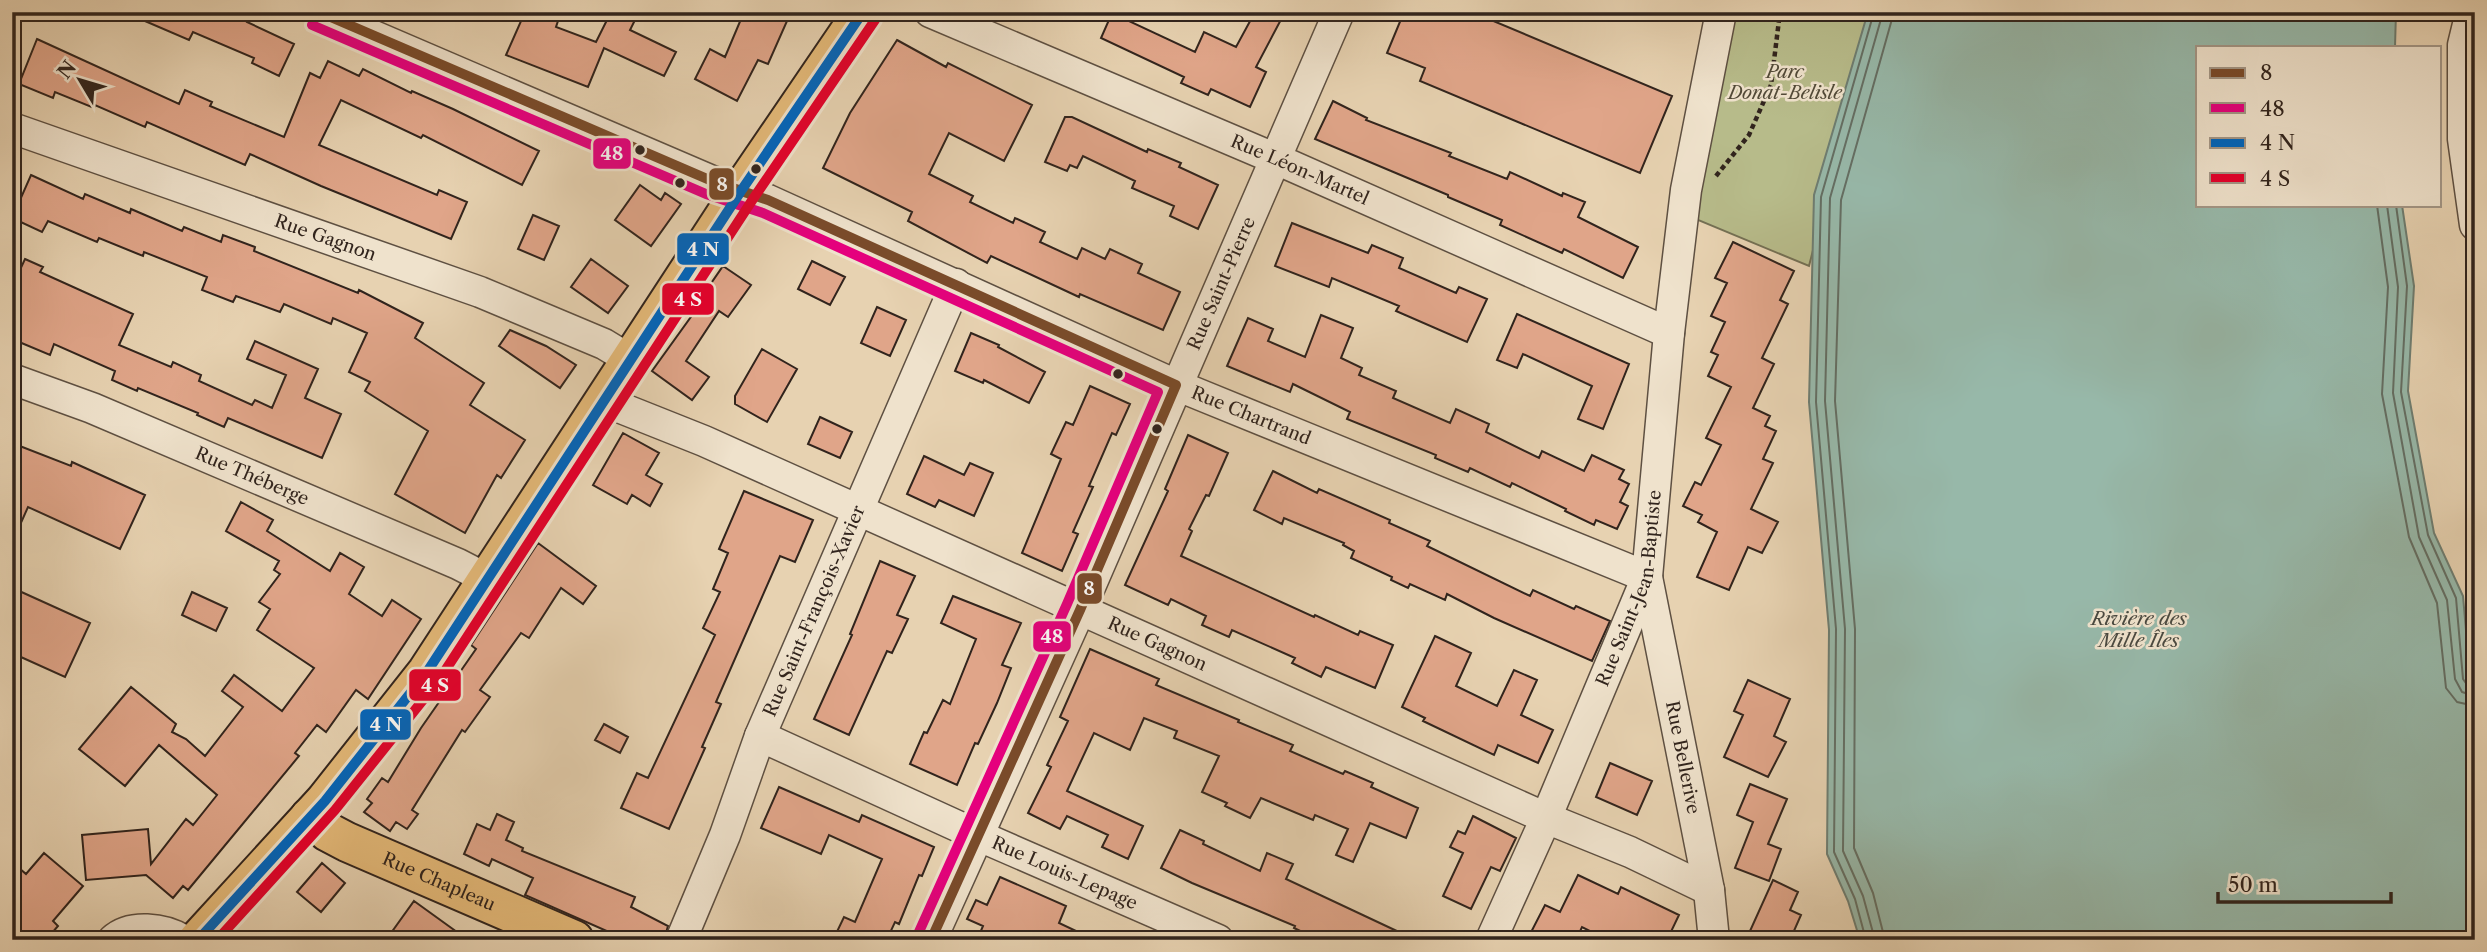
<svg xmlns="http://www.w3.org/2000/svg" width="2487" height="952" font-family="'Libre Caslon Text',serif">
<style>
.green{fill:#b7bb8a;stroke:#747054;stroke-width:2}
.water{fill:#97b8a9;stroke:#6e7d71;stroke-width:2}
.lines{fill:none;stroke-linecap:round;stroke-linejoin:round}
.shore{stroke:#646e63;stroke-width:2}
.building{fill:#e0a589;stroke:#31241d;stroke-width:2}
.minor-casing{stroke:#5e5042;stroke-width:33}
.major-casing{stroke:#31241d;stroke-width:42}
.path{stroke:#31241d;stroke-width:4.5;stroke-dasharray:5 3.5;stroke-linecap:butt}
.minor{stroke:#efe2cc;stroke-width:30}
.major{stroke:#e4b978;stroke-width:38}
.bus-1-casing{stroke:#efe2cc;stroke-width:16}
.bus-2-casing{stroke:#efe2cc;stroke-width:16}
.bus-3-casing{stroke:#efe2cc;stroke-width:16}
.bus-4-casing{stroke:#efe2cc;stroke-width:16}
.bus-1{stroke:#7a4b2a;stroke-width:10}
.bus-2{stroke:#e5007d;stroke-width:10}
.bus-3{stroke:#0065bd;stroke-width:10}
.bus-4{stroke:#e4002b;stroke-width:10}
.bus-dot{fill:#31241d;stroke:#efe2cc;stroke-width:2.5}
.labels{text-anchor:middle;stroke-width:5;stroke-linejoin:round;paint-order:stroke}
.park-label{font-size:18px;font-style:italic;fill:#524a38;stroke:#efe2cc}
.street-label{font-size:18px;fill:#31241d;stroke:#efe2cc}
.water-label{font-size:19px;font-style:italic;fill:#4a4940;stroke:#efe2cc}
.line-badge{stroke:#efe2cc;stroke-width:2.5}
.badge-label{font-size:19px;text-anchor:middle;font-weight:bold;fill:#fff}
</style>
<rect width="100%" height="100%" fill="#e7d2b1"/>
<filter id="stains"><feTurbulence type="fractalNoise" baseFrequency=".00286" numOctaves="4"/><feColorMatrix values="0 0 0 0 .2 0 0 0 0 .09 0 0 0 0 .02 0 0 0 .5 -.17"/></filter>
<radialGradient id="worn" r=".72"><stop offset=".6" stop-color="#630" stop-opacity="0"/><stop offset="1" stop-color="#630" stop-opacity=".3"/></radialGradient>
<!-- green -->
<path class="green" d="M1730,12H1874L1809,266L1686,215Z"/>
<!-- water -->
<path class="water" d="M1868,12H2396L2395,47H2198V205H2402L2414,286L2408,391L2434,533L2463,596L2470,677L2475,685V940H1860L1848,901L1827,854L1829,630L1809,402L1814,195Z"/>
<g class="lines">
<!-- shore -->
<path class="shore" d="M2377,205L2388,287L2382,394L2409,537L2437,603L2446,688L2457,702L2475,706
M2387,205L2398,287L2393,393L2419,537L2447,600L2455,679L2462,692L2475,696
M2396,205L2407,286L2401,392L2428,535L2456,598L2463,679L2468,686L2475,687
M1866,940L1855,899L1834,852L1836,629L1816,402L1821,197L1874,12
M1875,940L1863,896L1843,851L1845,629L1825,401L1830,198L1883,12
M1885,940L1873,893L1854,848L1855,629L1835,401L1841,200L1894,12"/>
</g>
<!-- building -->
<path class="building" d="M124,12H252L247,22L294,44L279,76L252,63L254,58L193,32L189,40Z
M525,12H561L556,27L596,42L611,12H639L630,30L676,52L664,76L604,48L588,87L506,55Z
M744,12H791L768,64L758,60L737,101L695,79L710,49L725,57Z
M1255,12H1285L1256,67L1266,72L1250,107L1211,89L1208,95L1181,83L1184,77L1101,38L1112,13L1195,52L1204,32L1236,47Z
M1404,12H1472L1672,96L1640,173L1420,81L1425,68L1387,53Z
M37,39L179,104L185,90L212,102L210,106L284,137L310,73L320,78L328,61L359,76L363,69L411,93L412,91L453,109L539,151L522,185L423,135L421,138L341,100L319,145L437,195L439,190L467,202L451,239L321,186L250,154L245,165L147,122L145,127L95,105L94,108L55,92L53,98L19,84Z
M897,40L946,67L948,63L1032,105L1004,161L949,133L929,174L973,196L970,202L1013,223L1015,218L1045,232L1040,242L1077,259L1082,248L1105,259L1110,249L1142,264L1138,273L1180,292L1163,330L1080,294L1079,297L991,256L987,263L908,221L912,212L823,168L850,113Z
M1333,101L1367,118L1366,120L1451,153L1449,156L1507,179L1510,172L1562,196L1563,193L1585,202L1578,217L1638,247L1623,278L1564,249L1562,253L1500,225L1502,220L1448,197V195L1315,139Z
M1065,117H1072L1147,152L1148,149L1181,163L1179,167L1218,185L1198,229L1170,216L1174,206L1132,188L1135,181L1083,156L1077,168L1070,165L1067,171L1045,162Z
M31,175L83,199L85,194L130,213L131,209L182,231L184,227L221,242L223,235L255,247L254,251L358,293L359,290L423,323L415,338L484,383L470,405L525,440L501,478L497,475L465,533L395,494L428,431L365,391L370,382L349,372L367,333L333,318L331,324L284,304L280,312L236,296L233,302L202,290L207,277L144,252L143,256L99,238L97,242L48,221L42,232L12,218Z
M640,185L661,200L665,193L681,204L651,246L615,220Z
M533,215L559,226L544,260L518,249Z
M1292,223L1368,253L1372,245L1403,258L1399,268L1456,293L1459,287L1487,299L1467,342L1396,311L1399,306L1332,278L1329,287L1275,266Z
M1733,242L1794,271L1780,300L1788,304L1762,358L1774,364L1753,408L1770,416L1765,426L1776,431L1763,459L1773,463L1751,509L1778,522L1762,553L1748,547L1729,590L1697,577L1717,532L1698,522L1702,515L1683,506L1695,482L1701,485L1721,445L1706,438L1731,387L1708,376L1718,355L1711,352L1725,322L1711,316L1727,283L1715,278Z
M25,259L43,267L40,272L133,314L119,345L171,367L173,362L201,375L199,381L252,405L255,400L272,408L286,375L247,359L255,341L318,369L305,398L341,414L322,458L228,418L224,427L197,415L198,413L138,388L137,391L112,380L115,371L54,344L50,355L12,339V287Z
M591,259L628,286L608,313L571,287Z
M812,261L845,277L830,305L798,289Z
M723,266L751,285L728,317L719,311L686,361L709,377L692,400L652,371L703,300L701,298Z
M877,307L906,320L890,356L861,343Z
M1517,314L1629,364L1603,429L1578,419L1592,386L1523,354L1517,368L1497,360Z
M1321,315L1353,328L1341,358L1362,368L1359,375L1396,391L1393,398L1450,423L1456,409L1489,424L1486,432L1539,458L1542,451L1584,471L1592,455L1624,470L1619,479L1629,484L1620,502L1628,506L1617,529L1596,520L1594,525L1565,511L1566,509L1512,483L1510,487L1470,468L1468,472L1435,458L1436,455L1347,419L1350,412L1293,384L1290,392L1227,366L1248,318L1273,329L1268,341L1305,357Z
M510,330L546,346L576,365L560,388L499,346Z
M971,333L999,345L998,347L1045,372L1029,403L984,380L983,383L955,371Z
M762,349L797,369L767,422L735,404V396Z
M1090,386L1130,404L1116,435L1112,433L1089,486L1093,487L1073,532L1078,534L1062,571L1022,553L1061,459L1051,454L1066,422L1073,425Z
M820,417L852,432L840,458L808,444Z
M623,433L659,453L646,475L662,484L650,506L632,495L627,504L593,485Z
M1188,435L1228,453L1209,496L1206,495L1189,529L1192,531L1181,556L1314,617L1315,615L1358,635L1360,631L1393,645L1375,688L1326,667L1321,677L1292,663L1295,658L1232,630L1229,637L1202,625L1206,616L1171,599L1168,605L1125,585L1168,491L1165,489Z
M12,443L71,466L72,462L145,495L120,549L28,507L12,543Z
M924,456L964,475L970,463L993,473L974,516L939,500L935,507L907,494Z
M1273,471L1317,493L1319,489L1390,520L1389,523L1430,541L1427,546L1530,596L1533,590L1574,609L1576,606L1610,621L1592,661L1494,618L1447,594L1445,600L1410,584L1408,588L1391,580L1392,577L1351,558L1354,551L1343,545L1344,543L1284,518L1282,524L1254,510Z
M744,491L813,520L795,562L780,556L716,702L721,704L702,747L705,748L669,829L621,808L637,773L648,778L715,635L703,628L720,592L713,589L728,553L719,549Z
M241,502L273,520L267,531L330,571L340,553L364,567L349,594L382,616L392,600L421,619L368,699L356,690L326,732L317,725L295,753L299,756L188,890L183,886L173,898L146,875L86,880L82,835L148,829L151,864L186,819L193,825L217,795L159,745L125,786L79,749L131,687L176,724L172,732L186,739L205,756L243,707L222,691L234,675L282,711L314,668L257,630L270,609L259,602L280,574L274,570L279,561L226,531Z
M538,543L596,586L583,604L561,588L529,638L521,633L480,690L490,697L465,732L462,730L412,810L418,814L407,829L396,822L390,831L364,812L372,803L367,799L382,778L388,782L421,728L476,649L471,645Z
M880,561L915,576L897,615L908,619L892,653L887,651L849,735L814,719L852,635L850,634Z
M17,590L90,623L65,677L12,653V600Z
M192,592L227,608L216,631L182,615Z
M953,596L1021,623L1002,665L1011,668L997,703L978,744L975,743L957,785L910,764L924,732L927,733L943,700L950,704L976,639L941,623Z
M1435,636L1471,653L1456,686L1497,706L1514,670L1537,680L1521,715L1553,730L1538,763L1498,745L1494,755L1423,721L1425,718L1402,707Z
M1090,649L1159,679L1156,685L1239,720L1238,722L1293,745L1290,751L1343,774L1345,771L1373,783L1371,787L1418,808L1406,838L1370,823L1353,862L1336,855L1348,829L1315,815L1313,820L1261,798L1250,818L1225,806L1227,803L1202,792L1219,756L1174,738L1177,731L1144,718L1130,750L1094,733L1067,791L1143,826L1128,859L1102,847L1108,835L1067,816L1060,829L1028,813L1051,767L1047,765L1068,721L1060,717Z
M1748,680L1790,699L1774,736L1786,742L1768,777L1724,757L1743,715L1734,711Z
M604,724L628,737L620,753L595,740Z
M1610,763L1652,781L1637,815L1596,797Z
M1750,784L1787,799L1768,844L1781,849L1769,881L1735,868L1753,822L1737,815Z
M779,787L859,822L862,815L934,847L922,876L919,875L899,924L895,922L888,937L893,940H833L844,917L855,922L882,859L829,835L821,854L761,828Z
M497,814L514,822L506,840L523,848L522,851L635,897L631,907L668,926L664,940H627L525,895L533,878L492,859L489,866L464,854L477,824L490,830Z
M1473,816L1516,838L1500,871L1491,867L1471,909L1443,896L1463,853L1450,847L1458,831L1465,834Z
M1180,830L1204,841L1203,844L1260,871L1267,853L1293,864L1286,879L1416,940H1319L1294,928L1295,926L1192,883L1161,868Z
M44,853L83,886L53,921L58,926L46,940H29L12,925V862L26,874Z
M322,863L345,883L321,912L297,892Z
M1578,875L1618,894L1621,887L1679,915L1667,940H1608L1582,927L1576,940H1527L1545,905L1560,912Z
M1000,877L1066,906L1059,923L1095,940H977L983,926L967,919L976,900L987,905Z
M1773,880L1798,892L1790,910L1801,915L1790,940H1770L1750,931Z
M414,901L468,940H386Z"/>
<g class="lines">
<!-- minor casing -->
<g class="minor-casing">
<g id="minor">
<path id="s1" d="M318,12L712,181L768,200L1176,385L1647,577"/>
<path id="s2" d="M930,12L1276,159L1669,333"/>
<path d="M2471,12L2463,45V139L2475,225"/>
<path id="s3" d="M12,128L480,292L604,344L632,361"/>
<path id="s4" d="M12,379L92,408L458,564L489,580"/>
<path id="s5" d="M606,402L704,441L1546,818L1630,852L1709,890"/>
<path id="s6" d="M1647,577L1709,890L1714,940"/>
<path id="s7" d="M760,736L977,835L1218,940"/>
<path d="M113,940C130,924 164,928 183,940"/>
<path id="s8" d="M681,940L725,835L760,736L956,284"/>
<path id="s9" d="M931,940L1080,610L1339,12"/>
<path id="s10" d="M1491,940L1546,818L1647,577L1669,333L1686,190L1721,12"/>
</g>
</g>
<!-- major casing -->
<g class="major-casing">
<g id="major">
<path id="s11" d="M310,817L328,832L347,842L574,940"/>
<path d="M198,940L325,801L427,672L741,191L863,12"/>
</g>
</g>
<!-- path -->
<path class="path" d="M1716,176L1749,135L1771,85L1780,12"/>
<!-- minor -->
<use href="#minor" class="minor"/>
<!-- major -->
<use href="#major" class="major"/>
<!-- bus-1 casing -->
<g class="bus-1-casing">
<path id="bus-1" d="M319,12L712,181L768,200L1176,385L1080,610L931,940"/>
</g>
<!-- bus-2 casing -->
<g class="bus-2-casing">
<path id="bus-2" d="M312,25L706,194L763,213L1158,392L1067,604L918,934"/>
</g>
<!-- bus-3 casing -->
<g class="bus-3-casing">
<path id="bus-3" d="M198,940L325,801L427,672L741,191L863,12"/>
</g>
<!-- bus-4 casing -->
<g class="bus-4-casing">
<path id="bus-4" d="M217,940L335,810L439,680L753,199L875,20"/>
</g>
<!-- bus-1 -->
<use href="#bus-1" class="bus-1"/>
<!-- bus-2 -->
<use href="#bus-2" class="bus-2"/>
<!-- bus-3 -->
<use href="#bus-3" class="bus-3"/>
<!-- bus-4 -->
<use href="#bus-4" class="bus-4"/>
</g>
<!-- markers -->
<g class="bus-dot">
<circle cx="640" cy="150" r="6"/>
<circle cx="756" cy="169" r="6"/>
<circle cx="680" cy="183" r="6"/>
<circle cx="1118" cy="374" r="6"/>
<circle cx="1157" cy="429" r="6"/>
</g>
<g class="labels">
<!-- park labels -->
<g class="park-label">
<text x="1785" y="78">Parc<tspan x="1785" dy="21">Donat-Belisle</tspan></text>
</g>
<!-- street labels -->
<g class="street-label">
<text dy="6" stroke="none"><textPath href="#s2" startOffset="402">Rue Léon-Martel</textPath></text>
<text dy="6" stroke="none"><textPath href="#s3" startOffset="332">Rue Gagnon</textPath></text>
<text dy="6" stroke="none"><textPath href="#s9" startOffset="718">Rue Saint-Pierre</textPath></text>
<text dy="6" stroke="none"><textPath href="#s1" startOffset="1017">Rue Chartrand</textPath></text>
<text dy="6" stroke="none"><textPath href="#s4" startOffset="259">Rue Théberge</textPath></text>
<text dy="6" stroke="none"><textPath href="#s10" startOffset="380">Rue Saint-Jean-Baptiste</textPath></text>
<text dy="6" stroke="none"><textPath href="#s8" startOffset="355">Rue Saint-François-Xavier</textPath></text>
<text dy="6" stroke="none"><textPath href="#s5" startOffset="602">Rue Gagnon</textPath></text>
<text dy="6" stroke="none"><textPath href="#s6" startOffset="184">Rue Bellerive</textPath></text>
<text dy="6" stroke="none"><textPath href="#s7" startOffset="334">Rue Louis-Lepage</textPath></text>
<text dy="6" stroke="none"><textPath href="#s11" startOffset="145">Rue Chapleau</textPath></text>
</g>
<!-- water labels -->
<g class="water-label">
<text x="2139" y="625">Rivière des<tspan x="2139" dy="22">Mille Îles</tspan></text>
</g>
</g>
<g class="line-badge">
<rect x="592" y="137" width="40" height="33" rx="7" fill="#e5007d"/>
<rect x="708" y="167" width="27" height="34" rx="7" fill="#7a4b2a"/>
<rect x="676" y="232" width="54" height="34" rx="7" fill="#0065bd"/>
<rect x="661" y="282" width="54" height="34" rx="7" fill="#e4002b"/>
<rect x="1076" y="572" width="27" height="33" rx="7" fill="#7a4b2a"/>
<rect x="1032" y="620" width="40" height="33" rx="7" fill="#e5007d"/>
<rect x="408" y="668" width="54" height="34" rx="7" fill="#e4002b"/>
<rect x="359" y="708" width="53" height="33" rx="7" fill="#0065bd"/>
</g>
<g class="badge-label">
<text x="612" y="160">48</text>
<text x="722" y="191">8</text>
<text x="703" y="256">4 N</text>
<text x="688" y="306">4 S</text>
<text x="1089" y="595">8</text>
<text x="1052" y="643">48</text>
<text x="435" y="692">4 S</text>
<text x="386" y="731">4 N</text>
</g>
<!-- margin -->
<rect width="2487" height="952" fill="none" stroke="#e7d2b1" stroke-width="42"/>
<rect x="14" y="14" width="2459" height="924" fill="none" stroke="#31241d" stroke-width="3.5"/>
<rect x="21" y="21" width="2445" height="910" fill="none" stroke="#31241d" stroke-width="2"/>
<!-- legend -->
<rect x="2196" y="46" width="245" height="161" fill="#efe2cc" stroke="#a39686" stroke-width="2"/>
<rect x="2210" y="68" width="35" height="10" fill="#7a4b2a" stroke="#a39686" stroke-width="2"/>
<text x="2260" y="80" font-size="21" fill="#31241d">8</text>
<rect x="2210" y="103" width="35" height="10" fill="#e5007d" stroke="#a39686" stroke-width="2"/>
<text x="2260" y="116" font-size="21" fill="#31241d">48</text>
<rect x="2210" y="138" width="35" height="10" fill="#0065bd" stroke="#a39686" stroke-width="2"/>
<text x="2260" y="150" font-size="21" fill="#31241d">4 N</text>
<rect x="2210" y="173" width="35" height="10" fill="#e4002b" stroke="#a39686" stroke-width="2"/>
<text x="2260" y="186" font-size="21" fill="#31241d">4 S</text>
<!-- north arrow -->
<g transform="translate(80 80) rotate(308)" stroke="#efe2cc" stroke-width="5" paint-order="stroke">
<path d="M0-5L12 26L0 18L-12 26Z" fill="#31241d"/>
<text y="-10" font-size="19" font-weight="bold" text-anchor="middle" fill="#31241d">N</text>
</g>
<!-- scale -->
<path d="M2218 892v10h173v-10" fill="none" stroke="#31241d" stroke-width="3.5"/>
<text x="2228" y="892" font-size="21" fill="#31241d" stroke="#efe2cc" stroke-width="5" paint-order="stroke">50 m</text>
<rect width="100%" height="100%" filter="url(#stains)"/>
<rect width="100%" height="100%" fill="url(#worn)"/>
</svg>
